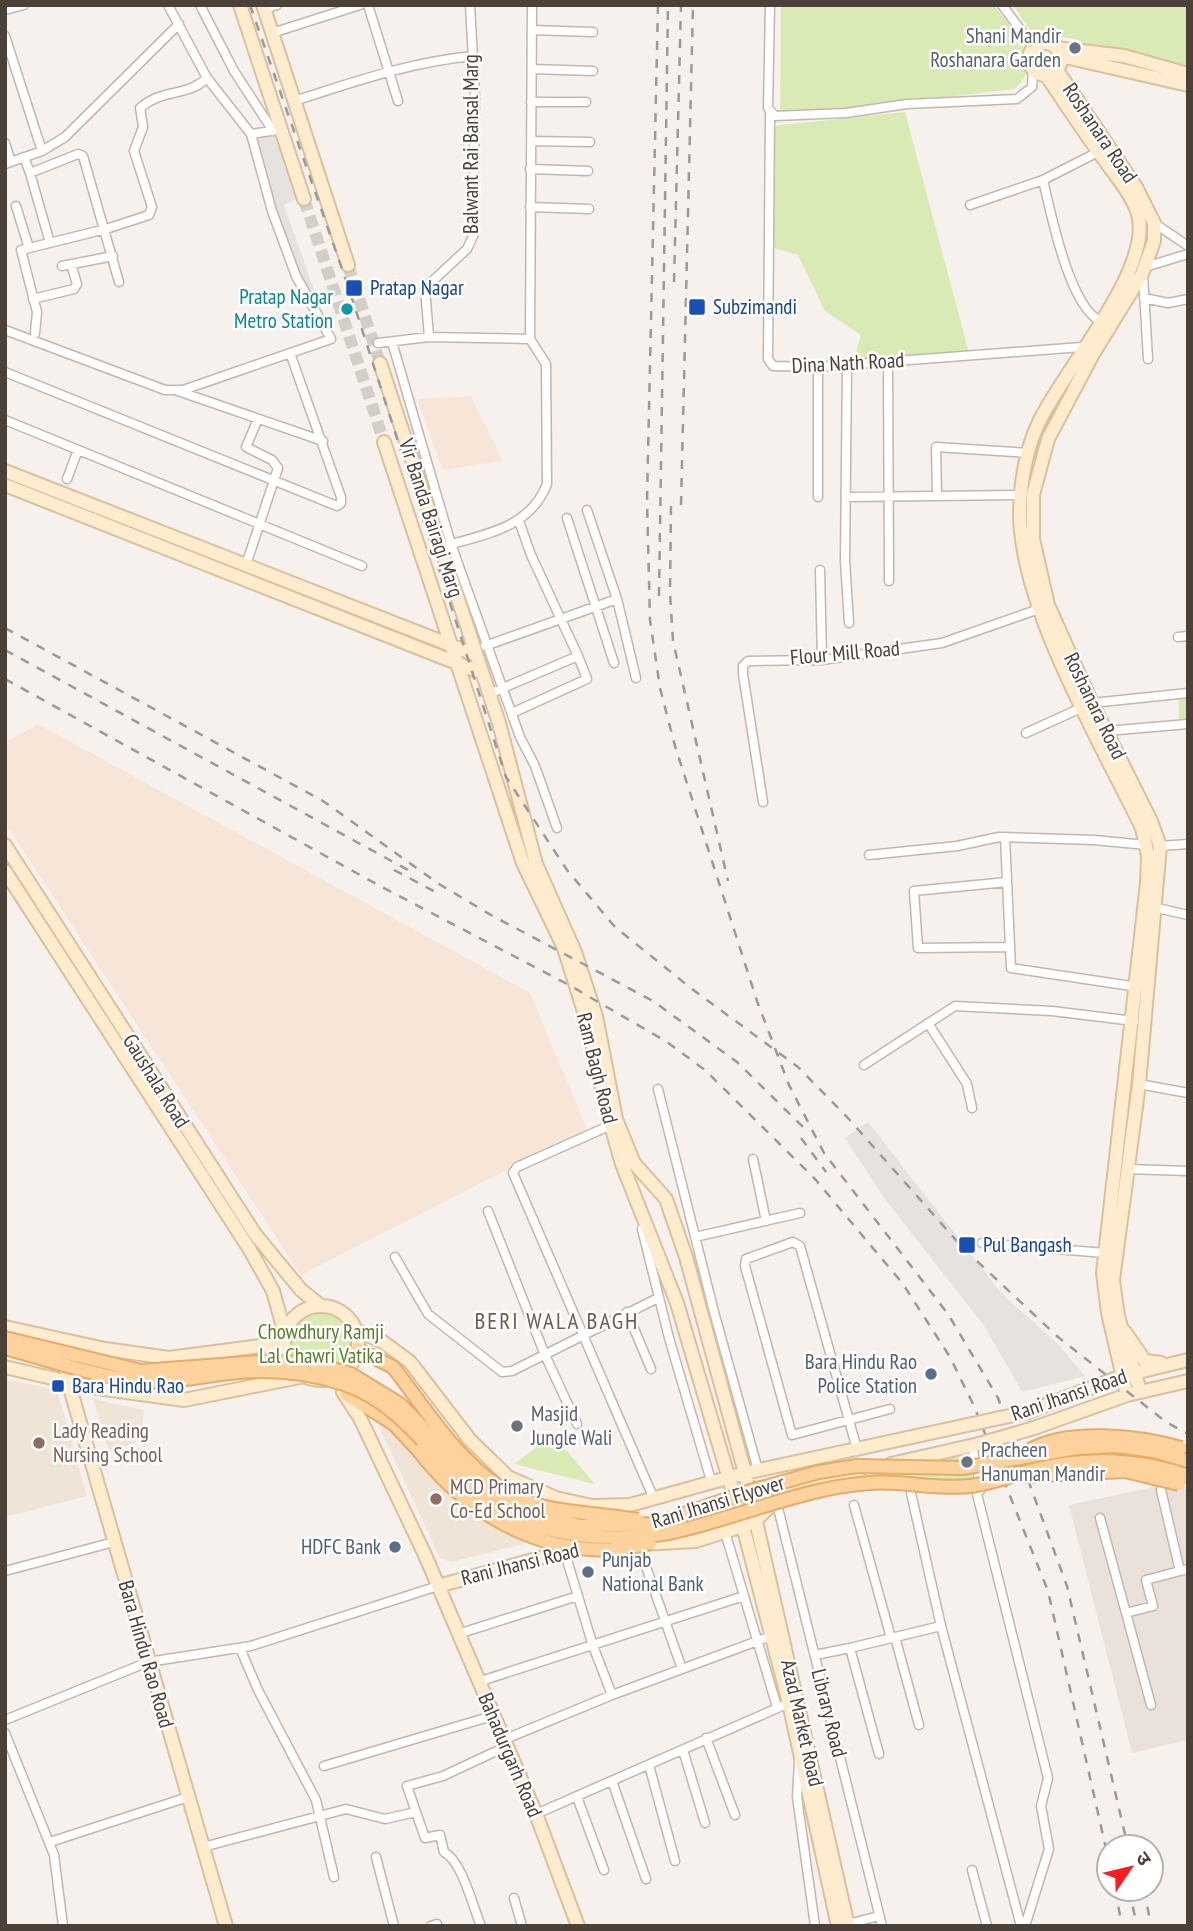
<svg xmlns="http://www.w3.org/2000/svg" width="1193" height="1931" font-family="'PT Sans Narrow','Noto Sans Devanagari',sans-serif">
<style>
.residential{fill:#eae2da}
.commercial{fill:#f7e5d8}
.education{fill:#efe4d6}
.green{fill:#daeab5}
.parking{fill:#e5e2e0}
.lines{fill:none;stroke-linecap:round;stroke-linejoin:round}
.secondary-tunnel{stroke:#d4cec8;stroke-width:12;stroke-dasharray:12 6;stroke-linecap:butt}
.street-casing{stroke:#c2b7ae;stroke-width:11}
.secondary-casing{stroke:#d9c09e;stroke-width:16}
.primary-casing{stroke:#e5ac6a;stroke-width:16}
.street{stroke:#fff;stroke-width:8}
.secondary{stroke:#ffebcd;stroke-width:12}
.primary{stroke:#fed29c;stroke-width:12}
.rail{stroke:#9a9a9a;stroke-width:2.5;stroke-dasharray:9 9;stroke-linecap:butt}
.secondary-bridge-casing{stroke:#d9c09e;stroke-width:16;stroke-linecap:butt}
.primary-bridge-casing{stroke:#e5ac6a;stroke-width:16;stroke-linecap:butt}
.secondary-bridge{stroke:#ffebcd;stroke-width:12}
.primary-bridge{stroke:#fed29c;stroke-width:12}
.worship-dot{fill:#6b7280;stroke:#fff;stroke-width:2.5}
.transit-dot{fill:#1a4fb4;stroke:#fff;stroke-width:2.5}
.culture-dot{fill:#0f9aa8;stroke:#fff;stroke-width:2.5}
.service-dot{fill:#5c6f8a;stroke:#fff;stroke-width:2.5}
.education-dot{fill:#8d6e63;stroke:#fff;stroke-width:2.5}
.labels{text-anchor:middle;stroke-width:5;stroke-linejoin:round;paint-order:stroke}
.worship-label{font-size:21px;fill:#5b616d;stroke:#fff;text-anchor:start}
.street-label{font-size:21px;fill:#4b4139;stroke:#fff}
.transit-label{font-size:21px;fill:#164399;stroke:#fff;text-anchor:start}
.culture-label{font-size:21px;fill:#0d838f;stroke:#fff;text-anchor:end}
.park-label{font-size:21px;fill:#587e2a;stroke:#fff}
.service-label{font-size:21px;fill:#4e5e75;stroke:#fff;text-anchor:end}
.education-label{font-size:21px;fill:#785e54;stroke:#fff;text-anchor:start}
.neighbourhood-label{font-size:23px;letter-spacing:2px;fill:#6e5d50;stroke:#fff}
</style>
<rect width="100%" height="100%" fill="#f6f1ec"/>
<!-- residential -->
<path class="residential" d="M1172,1483L1188,1490V1740L1132,1753L1069,1505Z"/>
<!-- commercial -->
<path class="commercial" d="M471,396L503,461L443,470L417,399Z
M38,724L530,993L587,1129L301,1275L5,823V743Z"/>
<!-- education -->
<path class="education" d="M5,1379L57,1390L87,1496L5,1517Z
M93,1399L144,1410L141,1440L109,1452Z
M377,1422L391,1430L444,1488L504,1532L522,1539L524,1544L451,1562L440,1558Z"/>
<!-- green -->
<path class="green" d="M781,5H994C1010,27 1047,64 1014,89L831,111L780,113Z
M1013,5H1188V66L1135,52L1087,45L1076,39L1051,36L1037,41Z
M905,112L970,357L851,369L861,335L825,311L798,255L771,247L772,126Z
M1178,689H1188V720H1179Z
M291 1343a30 30 0 1 1 60 0a30 30 0 1 1-60 0Z
M553,1435L595,1484L514,1464Z
M957,1457L961,1459L964,1473L971,1472L976,1491L930,1492L898,1487L894,1470Z"/>
<!-- parking -->
<path class="parking" d="M278,134L300,197L284,205L315,293L309,294L304,287L275,210L255,138Z
M868,1122L1002,1294L1056,1342L1085,1376L1022,1392L985,1327L884,1198L845,1138Z"/>
<g class="lines">
<!-- secondary-tunnel -->
<path class="secondary-tunnel" d="M304,199L384,442
M348,265L380,363"/>
<!-- street casing -->
<g class="street-casing">
<path id="street" d="M200,5L234,71L273,131
M368,5L398,101
M770,5L768,108L775,116L846,113L907,104L1017,99L1032,87L1033,69
M1002,5L1034,48
M264,9L277,5
M5,10L24,5
M532,30L593,32
M272,33L360,5
M5,36L42,151
M532,69L593,71
M294,101C354,82 410,62 473,56
M531,102H586
M770,113L768,359L773,366L818,367L1082,347L1087,351
M251,134L278,130
M531,141L590,142
M5,143L11,162
M24,157L30,173L78,154L83,156L119,282
M5,164L42,151L65,137L179,24
M530,169L588,171
M30,173L50,243
M1043,180C1051,214 1069,305 1100,321
M970,205L1043,180L1098,152
M16,206L29,248
M530,207L589,209
M1154,223L1188,246
M62,266L113,256
M1145,267L1188,254
M1143,275L1148,359
M1144,298L1168,303L1188,299
M33,299L74,289L77,284L71,264
M5,330L165,390H183L331,339L296,276L272,211L251,134L207,78L168,5
M35,333L37,312L21,250L106,229L149,215L152,207L134,151L143,127L140,108C165,87 186,98 207,78
M429,337L530,339
M392,342L451,544L520,737L535,766L557,828
M378,343L429,337L425,288L467,249L473,236L475,95L470,5
M888,361L889,581
M847,364L845,561L849,623
M5,372L337,506L341,503V497L290,353
M178,391L323,441
M5,420L362,566
M67,479L78,450
M937,496L936,447L1029,453
M818,497V367
M847,497L1021,495
M587,510L617,599L636,678
M567,518L614,663
M519,521L531,555L578,656
M441,547C482,535 530,529 547,484L546,364L530,339L532,5
M246,565L278,468L272,460L246,447L258,419
M820,570L822,660
M1178,637L1188,636
M485,646L617,599
M489,694L578,656L587,679L512,713
M1092,703L1188,693
M1107,731L1188,724
M1026,733L1083,707
M763,802L743,674V666L748,661L822,660L942,643L1039,609
M1005,837L1011,968L1138,987
M1160,846L1188,844
M869,855L957,846L999,837L1094,840L1146,845
M1007,882L914,891L918,948L1010,947
M1157,908L1188,915
M928,1023L967,1084L972,1108
M864,1065L955,1006L1052,1011L1134,1021
M1139,1084L1188,1093
M658,1089L714,1312L758,1470
M611,1125L517,1167L513,1173L654,1499
M753,1159L766,1221
M1127,1169L1188,1171
M488,1211L545,1355L577,1424
M642,1229L669,1338L712,1484
M695,1237L800,1213
M982,1243L1105,1253
M395,1257L428,1314L502,1372L512,1371L658,1298
M627,1312L651,1369
M972,1446L981,1489L977,1494L1048,1778L1041,1806L1049,1849L1025,1926
M857,1449L800,1246L793,1242L746,1259L745,1266L792,1435L890,1409
M1161,1490L1180,1571L1188,1569
M911,1493L941,1626L1021,1926
M776,1500L882,1926
M854,1505L891,1638
M1100,1518L1126,1613L1153,1606L1146,1580L1180,1571
M725,1532L777,1707
M638,1544L682,1669
M564,1550L593,1646L612,1695
M5,1571L114,1542
M1126,1613L1151,1705
M458,1634L578,1596
M895,1637L919,1725
M240,1648L258,1690L316,1800L334,1877
M815,1655L850,1648
M478,1682L744,1596
M5,1720L148,1662L251,1646L438,1586
M5,1733L54,1855L63,1926
M706,1738L735,1815
M503,1740L612,1695L771,1636
M683,1750L705,1823
M879,1754L850,1648L941,1626
M799,1762L797,1797L815,1926
M649,1765L675,1861
M324,1766L492,1716
M612,1781L646,1879
M577,1797L604,1870
M416,1812L425,1838L440,1835L444,1852C462,1861 473,1907 481,1926
M536,1814L789,1703
M50,1842L188,1797
M203,1847L346,1809L385,1819L416,1812L407,1786L443,1776L505,1747
M376,1857L394,1926
M972,1870L987,1926
M514,1898L522,1926
M844,1925L879,1916
M431,1926L437,1924"/>
</g>
<!-- secondary casing -->
<g class="secondary-casing">
<path id="secondary" d="M240,5L304,199
M263,5L348,265
M1029 59a16 16 0 1 1 32 0a16 16 0 1 1-32 0Z
M1056,48L1124,56L1188,74
M1061,56L1188,85
M1057,70L1136,187L1154,223V241L1142,274L1093,354L1048,439L1033,495V539L1048,605L1092,703L1151,821L1160,846L1139,1084L1113,1280L1118,1316L1140,1391
M1046,75C1065,103 1083,131 1103,158C1115,175 1130,192 1137,211C1157,265 1064,369 1039,422C1027,447 1021,480 1020,509C1018,604 1100,741 1142,828L1148,855L1147,883L1103,1273L1108,1313L1127,1395
M380,363L499,723L536,864L575,952L596,1016L616,1119L634,1163L666,1199L686,1257L745,1473L848,1926
M384,442L523,863L564,948L586,1018L602,1088
M5,471L476,655
M5,485L482,673
M5,845L255,1234L301,1290L321,1306
M5,871L250,1250L273,1291L285,1334
M610,1122L622,1164L677,1303L743,1526L789,1703L838,1926
M284 1343a37 37 0 1 1 74 0a37 37 0 1 1-74 0Z
M5,1327L105,1349L169,1358L284,1343
M356,1330L383,1342L410,1362L470,1440L508,1477L556,1498L592,1506L630,1505L745,1473L972,1424
M1125,1332L1145,1361L1161,1363
M63,1340L68,1381L226,1926
M5,1367L90,1387L184,1400L305,1376
M343,1392L360,1418L425,1555L536,1814L578,1926
M1028,1412L1122,1376L1188,1360
M1034,1428L1127,1395L1188,1381
M891,1464L979,1444
M640,1544L696,1541L743,1526L755,1521L784,1493L859,1471
M438,1586L576,1548"/>
</g>
<!-- primary casing -->
<g class="primary-casing">
<path id="primary" d="M357,1349L393,1367
M346,1394L394,1424L419,1451"/>
</g>
<!-- street -->
<use href="#street" class="street"/>
<!-- secondary -->
<use href="#secondary" class="secondary"/>
<!-- primary -->
<use href="#primary" class="primary"/>
<!-- rail -->
<path class="rail" d="M250,5L349,289L506,777L567,870L615,927L692,989L798,1067L847,1117L963,1248L1058,1337L1166,1422L1188,1434
M658,5L647,500L650,620L660,688L675,746L757,1001L789,1085L824,1153L948,1314L998,1398L1067,1586L1128,1847
M674,282L681,5
M681,505L693,5
M671,506L670,593L673,641L728,881
M659,596L668,5
M5,628L323,801L439,884L491,915L653,1001L737,1062L805,1129
M5,650L408,870
M5,679L380,886L569,985L667,1042L705,1070L815,1179L903,1284L950,1357L974,1406L1048,1591L1109,1862
M394,870L441,895
M801,1138L826,1172
M1115,1889L1122,1926
M1129,1889L1137,1926
M1144,1889L1151,1926"/>
<!-- secondary-bridge casing -->
<g class="secondary-bridge-casing">
<path id="secondary-bridge" d="M972,1424L1028,1412
M979,1444L1034,1428"/>
</g>
<!-- primary-bridge casing -->
<g class="primary-bridge-casing">
<path id="primary-bridge" d="M5,1338L141,1371L260,1362L311,1363L351,1374L400,1404L463,1469L491,1491L528,1512L579,1526L655,1524L750,1491L819,1472L857,1466L963,1468L1077,1448L1116,1446L1154,1451L1188,1461
M5,1348C49,1360 94,1376 139,1381C179,1384 220,1371 261,1371C289,1371 317,1375 344,1384C390,1399 422,1440 453,1474C508,1534 593,1545 669,1533C735,1519 801,1488 869,1483C902,1480 936,1490 970,1486C994,1483 1018,1473 1042,1468C1089,1457 1142,1459 1188,1476
M393,1367C433,1418 474,1489 541,1506C573,1514 606,1514 638,1520
M1030,1450C1068,1428 1140,1436 1181,1448
M419,1451C473,1521 561,1567 650,1543
M1024,1476L1125,1471L1179,1484"/>
</g>
<!-- secondary-bridge -->
<use href="#secondary-bridge" class="secondary-bridge"/>
<!-- primary-bridge -->
<use href="#primary-bridge" class="primary-bridge"/>
</g>
<!-- markers -->
<g class="worship-dot">
<circle cx="1075" cy="48" r="7"/>
<circle cx="517" cy="1426" r="7"/>
<circle cx="967" cy="1462" r="7"/>
</g>
<g class="transit-dot">
<rect x="345" y="279" width="18" height="18" rx="3.5"/>
<rect x="688" y="298" width="18" height="18" rx="3.5"/>
<rect x="958" y="1236" width="18" height="18" rx="3.5"/>
<rect x="51" y="1379" width="14" height="14" rx="3.5"/>
</g>
<circle class="culture-dot" cx="347" cy="309" r="7"/>
<g class="service-dot">
<circle cx="931" cy="1374" r="7"/>
<circle cx="395" cy="1547" r="7"/>
<circle cx="588" cy="1572" r="7"/>
</g>
<g class="education-dot">
<circle cx="39" cy="1443" r="7"/>
<circle cx="436" cy="1499" r="7"/>
</g>
<g class="labels">
<!-- worship labels -->
<g class="worship-label">
<text x="1061" y="43" text-anchor="end">Shani Mandir<tspan x="1061" dy="24">Roshanara Garden</tspan></text>
<text x="531" y="1421">Masjid<tspan x="531" dy="24">Jungle Wali</tspan></text>
<text x="981" y="1457">Pracheen<tspan x="981" dy="24">Hanuman Mandir</tspan></text>
</g>
<!-- street labels -->
<g class="street-label">
<text transform="translate(1100 133) rotate(56)" y="7">Roshanara Road</text>
<text transform="translate(471 144) rotate(-90)" y="7">Balwant Rai Bansal Marg</text>
<text transform="translate(848 363) rotate(-3)" y="7">Dina Nath Road</text>
<text transform="translate(431 518) rotate(72)" y="7">Vir Banda Bairagi Marg</text>
<text transform="translate(845 653) rotate(-5)" y="7">Flour Mill Road</text>
<text transform="translate(1095 706) rotate(64)" y="7">Roshanara Road</text>
<text transform="translate(597 1068) rotate(76)" y="7">Ram Bagh Road</text>
<text transform="translate(156 1081) rotate(58)" y="7">Gaushala Road</text>
<text transform="translate(1069 1395) rotate(-19)" y="7">Rani Jhansi Road</text>
<text transform="translate(718 1502) rotate(-17)" y="7">Rani Jhansi Flyover</text>
<text transform="translate(520 1564) rotate(-14)" y="7">Rani Jhansi Road</text>
<text transform="translate(146 1654) rotate(74)" y="7">Bara Hindu Rao Road</text>
<text transform="translate(829 1713) rotate(76)" y="7">Library Road</text>
<text transform="translate(802 1723) rotate(77)" y="7">Azad Market Road</text>
<text transform="translate(510 1755) rotate(67)" y="7">Bahadurgarh Road</text>
</g>
<!-- transit labels -->
<g class="transit-label">
<text x="370" y="295">Pratap Nagar</text>
<text x="713" y="314">Subzimandi</text>
<text x="983" y="1252">Pul Bangash</text>
<text x="72" y="1393">Bara Hindu Rao</text>
</g>
<!-- culture labels -->
<g class="culture-label">
<text x="333" y="304">Pratap Nagar<tspan x="333" dy="24">Metro Station</tspan></text>
</g>
<!-- park labels -->
<g class="park-label">
<text x="321" y="1339">Chowdhury Ramji<tspan x="321" dy="24">Lal Chawri Vatika</tspan></text>
</g>
<!-- service labels -->
<g class="service-label">
<text x="917" y="1369">Bara Hindu Rao<tspan x="917" dy="24">Police Station</tspan></text>
<text x="381" y="1554">HDFC Bank</text>
<text x="602" y="1567" text-anchor="start">Punjab<tspan x="602" dy="24">National Bank</tspan></text>
</g>
<!-- education labels -->
<g class="education-label">
<text x="53" y="1438">Lady Reading<tspan x="53" dy="24">Nursing School</tspan></text>
<text x="450" y="1494">MCD Primary<tspan x="450" dy="24">Co-Ed School</tspan></text>
</g>
<!-- neighbourhood labels -->
<g class="neighbourhood-label">
<text x="557" y="1329">BERI WALA BAGH</text>
</g>
</g>
<!-- border -->
<rect width="1193" height="1931" fill="none" stroke="#4b4139" stroke-width="14"/>
<!-- north arrow -->
<g transform="translate(1130 1868) rotate(55)"><circle r="33" fill="#ffffff" stroke="#b7b3b0" stroke-width="2"/>
<path d="M0-5L12 26L0 18L-12 26Z" fill="#fb1e20"/>
<text y="-10" font-size="19" font-weight="bold" text-anchor="middle" fill="#4b4139">उ</text>
</g>
</svg>
